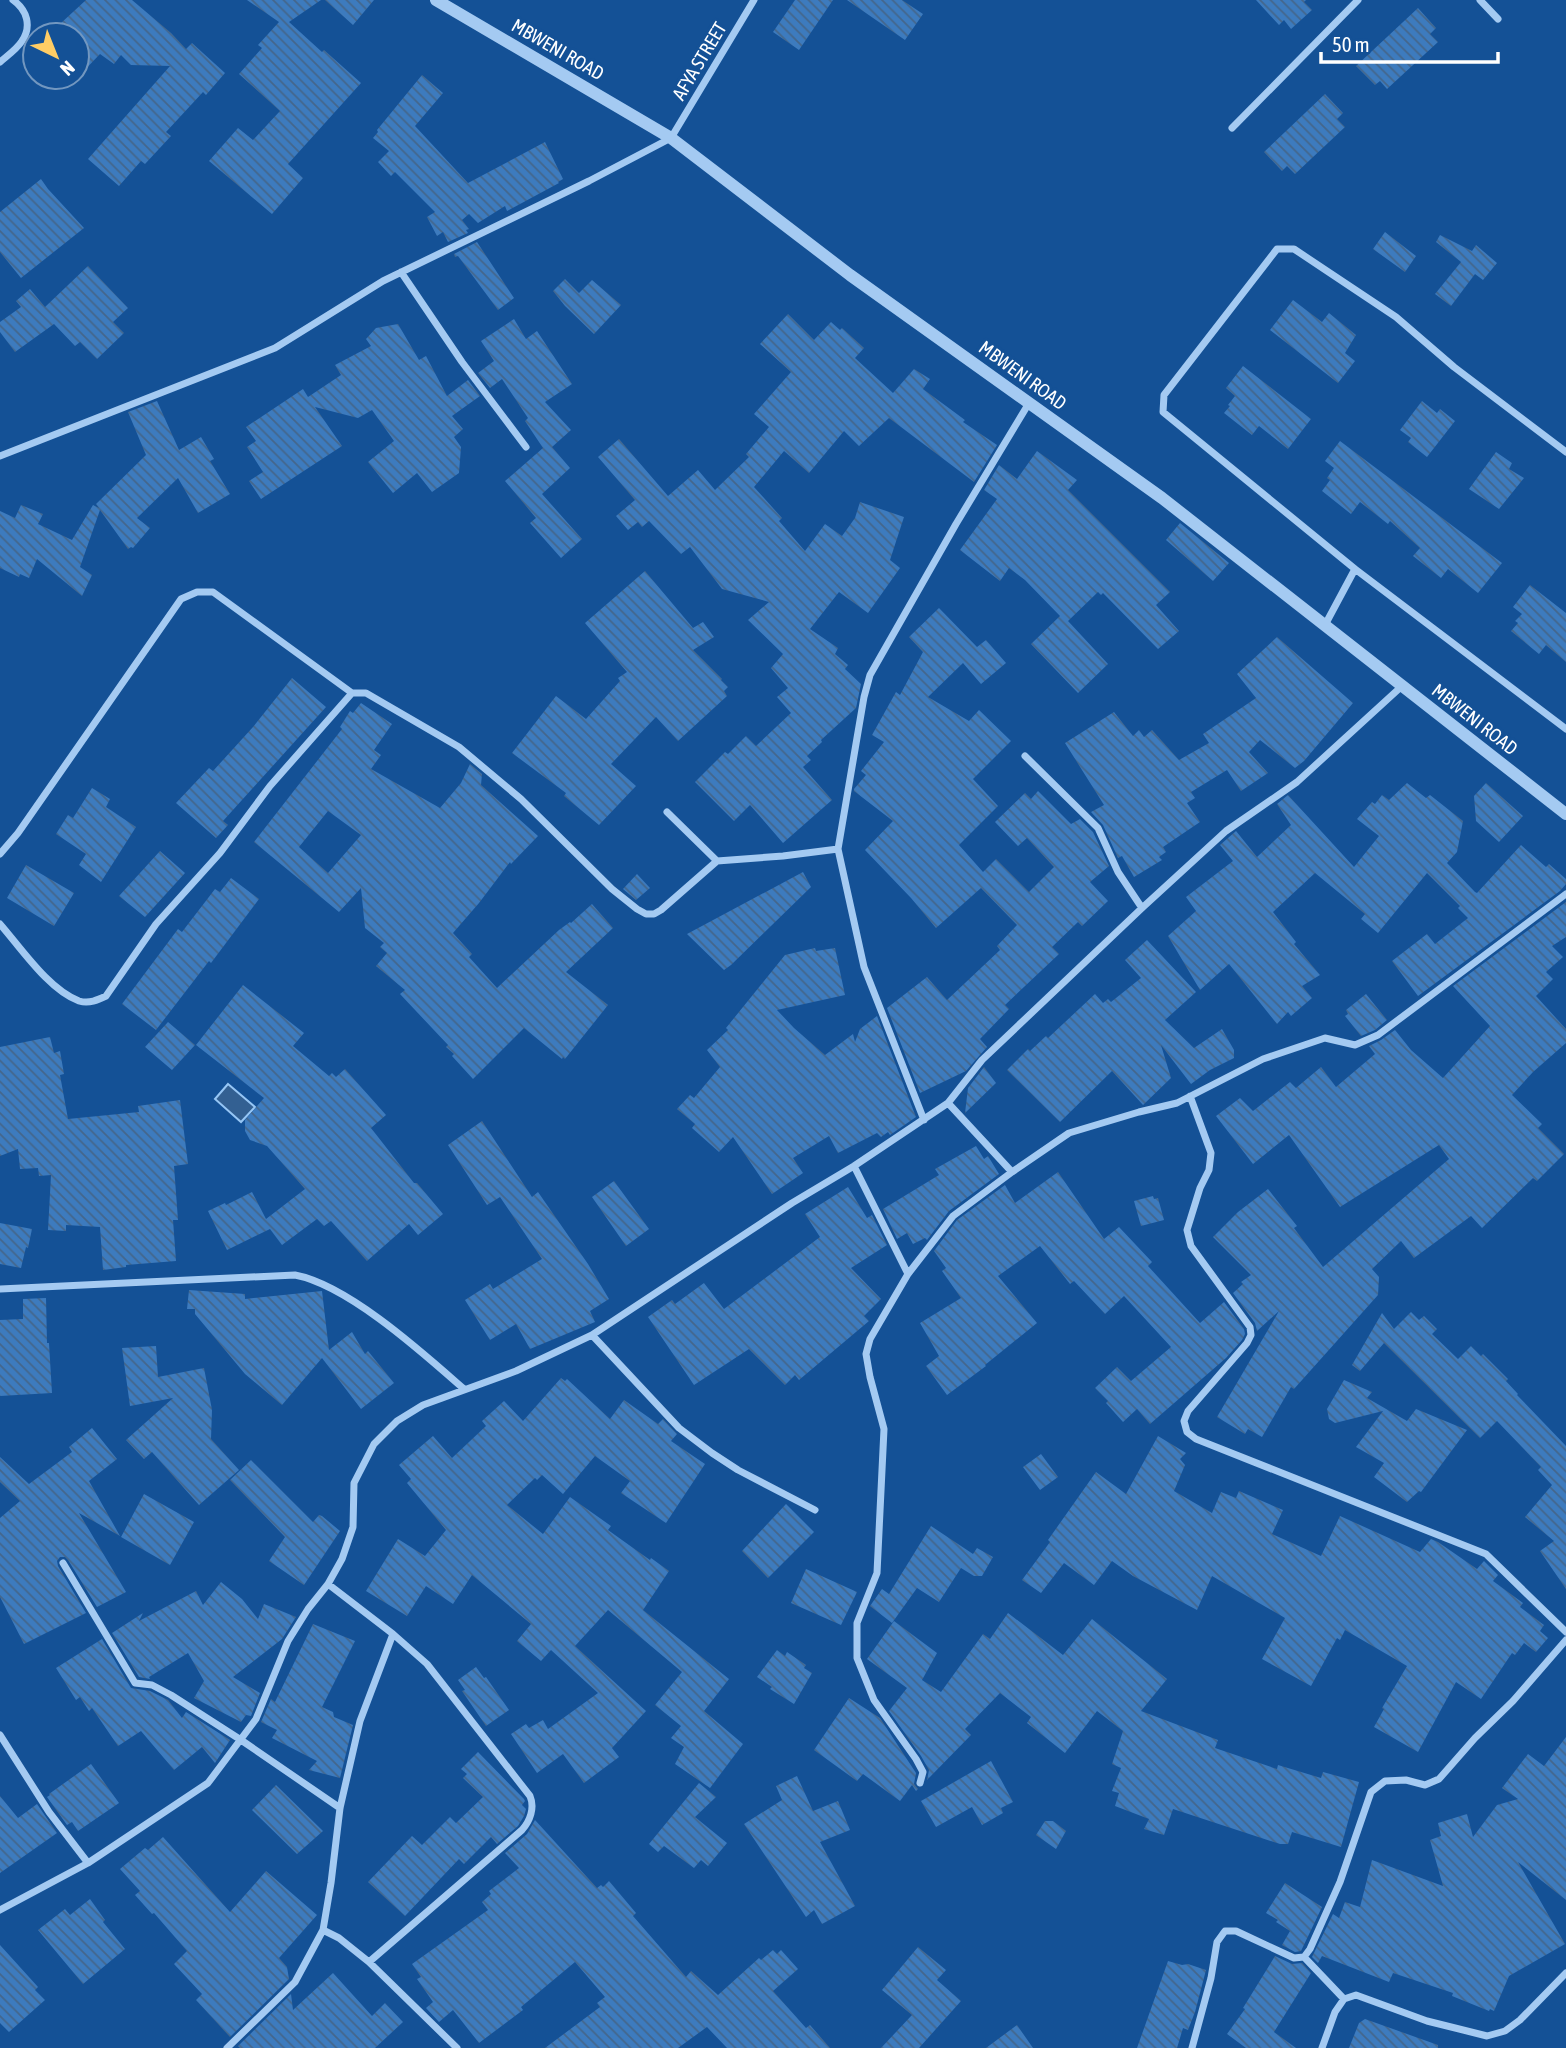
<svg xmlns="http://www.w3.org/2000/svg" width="1566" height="2048" font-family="'Asap Condensed',sans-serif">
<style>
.water{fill:#336092;stroke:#96c6f5;stroke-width:2}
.building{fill:url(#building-back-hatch);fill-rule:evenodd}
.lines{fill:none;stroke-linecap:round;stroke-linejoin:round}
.minor{stroke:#a4caf2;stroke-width:7}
.tertiary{stroke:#a4caf2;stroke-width:12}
.labels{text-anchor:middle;stroke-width:6;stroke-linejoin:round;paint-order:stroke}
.street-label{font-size:19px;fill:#fff;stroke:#145196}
</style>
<defs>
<pattern id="building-back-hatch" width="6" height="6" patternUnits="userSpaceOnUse" patternTransform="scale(1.75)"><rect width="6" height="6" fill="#3d7bbe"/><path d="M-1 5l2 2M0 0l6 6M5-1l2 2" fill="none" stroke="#44668b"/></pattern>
</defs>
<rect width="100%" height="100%" fill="#145196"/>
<!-- water -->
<path class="water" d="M228,1084L255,1107L241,1122L215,1099Z"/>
<!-- building -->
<path class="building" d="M86,0H132L171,33L186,49L192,43L225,73L206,95L203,92L166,132L171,136L145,164L141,161L119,186L88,159L170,66L131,65L121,55L114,64L100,54L77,78V35H48Z
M247,0H321L289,22L322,52L324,50L361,83L288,164L303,178L272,214L209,161L238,128L253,140L280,111L239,74L262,48L258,45L279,22Z
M325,0H374L353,25Z
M795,0H833L799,50L773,32Z
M847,0H902L923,14L905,40Z
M1256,0H1306L1304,2L1312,10L1291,29L1284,20L1279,25Z
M1418,8L1436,28L1430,34L1438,42L1387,89L1380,81L1375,85L1356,66Z
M422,75L443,93L415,126L468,183L545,142L563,179L558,182L559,183L507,211L505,206L478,223L469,214L462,220L469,229L466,230L468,233L448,242L443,232L437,236L427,217L435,212L395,172L391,176L378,162L389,151L373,138L378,132L377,130Z
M1325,94L1343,113L1337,119L1345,127L1295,174L1287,166L1282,171L1264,152Z
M41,179L48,189L84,228L21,278L0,252V212Z
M1385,232L1416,256L1405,272L1373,249Z
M1440,235L1472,251L1476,245L1497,263L1483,280L1475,274L1451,306L1435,294L1461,262L1436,242Z
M477,242L514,298L498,310L458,256L455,257L454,254Z
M88,266L128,308L113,322L124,333L97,359L80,342L75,346L54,324L15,352L0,332V322L21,307L16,301L30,289L45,307Z
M565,279L579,293L592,280L621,305L594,334L565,306L553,291Z
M1293,300L1322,322L1329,313L1356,335L1345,353L1355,361L1338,383L1270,330Z
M788,314L814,340L831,322L840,330L842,328L864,348L855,358L893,393L914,369L930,379L923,389L965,420L963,422L997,445L974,482L889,418L859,446L844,431L809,473L784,451L754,487L782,518L779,521L805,551L825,524L842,536L855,518L860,502L904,517L890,560L900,568L868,613L839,592L810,629L838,648L835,654L848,665L845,669L861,684L856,708L821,740L822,742L807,756L811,760L803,767L832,800L783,843L750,805L734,821L695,782L725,752L728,754L746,736L756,746L791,713L777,697L788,688L771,668L783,654L748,620L769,602L722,589L690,547L681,554L649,521L642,527L638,522L628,530L616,516L635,500L598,457L619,439L668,496L698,470L715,490L749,457L746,454L769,427L754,414L791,372L760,344Z
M514,319L526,339L537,331L572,384L545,402L571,430L552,447L570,468L542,494L582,539L561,558L530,523L536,518L505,481L543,448L525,421L528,418L502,379L490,388L478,373L494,361L481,341Z
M398,324L419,360L426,356L447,396L468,380L480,396L452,416L463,429L454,437L461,447L459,473L432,492L417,473L393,493L368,462L394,441L372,410L358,418L315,407L342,446L261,499L249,481L263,472L247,447L256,441L246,427L303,389L308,397L341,375L335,365L371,346L366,339L376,328Z
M1243,366L1311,419L1288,449L1259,426L1252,435L1224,413L1230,406L1228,405L1235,396L1226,388Z
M157,401L179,450L201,437L214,459L210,461L230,494L198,513L178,478L137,518L150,528L133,548L131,547L128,549L100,510L80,567L92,575L82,596L37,559L29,578L20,574L19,577L0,568V511L15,518L21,505L43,514L38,524L72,540L93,505L99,508L96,504L146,455L128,412Z
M1422,401L1437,413L1440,409L1455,421L1427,457L1408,442L1411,438L1400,430Z
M1340,441L1502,563L1478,593L1448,569L1441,578L1413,556L1420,548L1390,521L1388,524L1360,502L1351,514L1322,491L1330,480L1327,478L1334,468L1325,461Z
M1037,451L1077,480L1068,490L1170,592L1156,605L1179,631L1158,649L1103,593L1101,595L1098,592L1068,621L1108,664L1078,693L1031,644L1060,616L1025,580L1009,568L1000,581L960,550L997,499L984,490L999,465L1017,479Z
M1496,452L1512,463L1509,469L1524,478L1499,509L1469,489Z
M1180,523L1229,563L1213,581L1166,540Z
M645,571L693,628L703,622L714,637L693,650L722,679L721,680L728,687L724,691L727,696L678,741L656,717L611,764L636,786L599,825L564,796L566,793L512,753L556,696L586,719L620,681L618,678L627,672L585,623Z
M1530,585L1566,613V662L1546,645L1539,654L1511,631L1518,623L1515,621L1522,614L1513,607Z
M939,608L977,647L986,640L1006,663L981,684L963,663L928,697L969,721L979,710L1011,741L973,779L998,806L959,845L983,872L996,859L1029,892L1054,867L1027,838L1018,846L995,822L1025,793L1031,799L1038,791L1071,824L1080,819L1093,832L1109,866L1090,882L1108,901L1082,926L1078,922L1052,947L1059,954L1005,1005L1009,1009L980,1039L987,1047L966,1071L920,1093L887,1008L927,977L947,1000L1000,950L997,946L1017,925L981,888L936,928L911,898L865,850L893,821L854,791V789L866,775L861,771L884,742L872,735L896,692L900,695L923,652L909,637Z
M1277,637L1353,703L1304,761L1295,768L1260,740L1249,752L1268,773L1241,791L1227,770L1191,792L1195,798L1187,803L1200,822L1163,847L1166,852L1159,857L1162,860L1134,877L1122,856L1118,858L1103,825L1091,812L1104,805L1065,743L1114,712L1133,736L1139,730L1144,737L1152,730L1179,760L1209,743L1203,734L1256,698L1237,674Z
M292,678L326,707L223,821L228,825L216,838L176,803L209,768L213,771L253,727Z
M361,703L392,724L374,750L381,755L371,769L440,808L461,783L470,764L482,774L481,785L538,836L511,864L510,862L479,903L453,933L472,954L469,957L497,988L559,930L570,922L571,923L592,904L613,928L566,972L608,1005L565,1059L563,1057L562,1059L524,1028L473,1079L452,1056L454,1054L446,1047L448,1045L400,994L405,990L376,966L387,953L380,947L384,943L365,928L361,888L339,912L254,842L342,729L340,727L350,711L353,713ZM328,811L361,835L328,873L299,847Z
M1407,783L1426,798L1430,795L1463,821L1457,852L1447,863L1475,892L1477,893L1521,845L1546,867L1549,864L1566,879V884L1560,891L1418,996L1392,961L1427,934L1435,944L1468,918L1458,908L1460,906L1427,873L1378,933L1361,919L1365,914L1315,873L1273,912L1296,942L1294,944L1320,975L1302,986L1312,998L1291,1016L1288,1012L1277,1024L1229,964L1200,990L1168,936L1196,911L1186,897L1233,861L1220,845L1236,831L1257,857L1291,825L1277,804L1288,795L1354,867L1379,836L1357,819L1372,802L1375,804L1382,795L1389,800Z
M1486,783L1523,816L1499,842L1476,821L1474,796Z
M92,788L110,799L106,807L136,827L101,882L79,865L86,854L56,834L68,815L73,818Z
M160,851L185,873L145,917L119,896Z
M26,865L74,893L54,926L7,898Z
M803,872L811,887L731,965L724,970L687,934Z
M637,874L650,888L636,900L623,889Z
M231,878L259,899L211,963L209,961L156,1030L122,1004L178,929L182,932L215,889L220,892Z
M1566,902V937L1552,946L1563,957L1546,972L1553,979L1536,996L1566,1029V1043L1533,1072L1512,1095L1542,1124L1538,1128L1564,1154L1537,1181L1533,1178L1482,1228L1471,1216L1414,1258L1401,1241L1372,1269L1379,1277L1378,1295L1294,1389L1291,1387L1262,1437L1248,1429L1245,1434L1217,1417L1279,1311L1257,1331L1255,1323L1233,1293L1243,1284L1241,1282L1251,1275L1213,1237L1238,1212L1268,1189L1297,1226L1294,1228L1323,1267L1449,1159L1439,1145L1340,1207L1289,1135L1253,1164L1216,1116L1240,1098L1253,1111L1290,1082L1296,1088L1321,1067L1336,1087L1375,1054L1369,1046L1381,1040L1395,1030L1411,1050L1443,1078L1490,1026L1453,986Z
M1147,940L1196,992L1165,1020L1194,1048L1222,1029L1234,1050V1058L1210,1070L1191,1084L1161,1045L1171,1078L1143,1105L1112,1071L1060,1122L1007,1070L1028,1049L1030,1051L1046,1036L1048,1038L1095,994L1103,1003L1108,999L1111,1002L1141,978L1125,960Z
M815,948L816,951L835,948L845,995L777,1010L794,1028L825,1055L853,1034L855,1042L860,1029L877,1016L916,1117L890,1135L888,1132L881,1137L877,1133L838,1153L829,1136L793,1158L803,1173L772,1194L733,1137L719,1152L692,1128L695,1124L677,1109L690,1095L694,1098L720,1067L707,1050L728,1030L726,1028L785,955Z
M243,985L304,1033L293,1046L329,1076L332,1073L336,1077L345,1069L386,1115L371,1128L414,1183H417L443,1214L418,1235L409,1224L367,1261L331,1221L324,1226L317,1219L282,1245L270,1229L227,1250L208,1211L225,1203L226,1205L252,1192L266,1219L305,1189L267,1146L250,1140L245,1131V1120L264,1098L196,1045Z
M1366,994L1387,1020L1375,1030L1361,1036L1345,1016L1348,1014L1346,1010Z
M168,1022L195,1045L172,1070L145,1047Z
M50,1037L54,1053L60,1051L64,1074L60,1075L68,1119L139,1112L138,1106L180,1100L188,1164L174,1166L178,1220H173L176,1261L126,1265V1267L103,1270L100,1227L66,1225V1231L48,1230L51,1175L39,1176L38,1168L20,1169L18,1149L0,1156V1047Z
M984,1067L996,1083L965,1113L968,1088Z
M482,1121L532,1197L538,1192L588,1264L609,1299L590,1311L595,1322L530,1349L516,1324L490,1340L465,1300L490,1284L493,1289L542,1259L500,1197L487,1205L448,1145Z
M976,1146L984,1159L988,1156L999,1174L949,1211L927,1240L925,1238L913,1244L907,1233L897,1239L883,1209L939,1175L935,1169Z
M1058,1172L1104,1239L1119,1227L1152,1262L1148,1266L1200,1323L1224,1302L1244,1329L1245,1334L1242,1340L1226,1358L1150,1424L1137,1409L1123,1422L1106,1403L1108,1401L1095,1388L1117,1367L1131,1381L1171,1347L1124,1296L1105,1314L1074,1281L1070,1284L1040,1246L998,1276L1037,1323L985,1365L986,1366L947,1395L926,1366L939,1356L920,1323L961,1298L942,1271L946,1268L934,1251L957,1220L1005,1185L1015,1203Z
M614,1181L649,1229L626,1246L592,1197Z
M848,1187L867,1218L872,1215L887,1245L851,1268L881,1299L864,1316L869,1321L799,1380L795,1375L785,1385L749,1349L694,1385L648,1317L672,1300L675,1304L704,1283L724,1309L820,1237L805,1214Z
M1153,1196L1154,1199L1158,1198L1164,1220L1141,1226L1134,1201Z
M0,1223L32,1229L28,1248L26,1247L21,1268L0,1264Z
M189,1290L245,1294V1299L322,1291L329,1350L352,1332L365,1354L368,1351L394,1383L361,1409L322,1358L282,1405L245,1374L195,1314V1309H187Z
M46,1298L47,1343H49L52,1393L0,1396V1320L23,1319V1299Z
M1411,1312L1419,1320L1424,1316L1437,1329L1432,1334L1458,1359L1471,1346L1481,1356L1483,1354L1508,1379L1506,1381L1518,1394L1517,1395L1566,1446V1589L1540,1551L1554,1541L1525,1517L1552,1485L1538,1470L1541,1467L1497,1421L1480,1438L1384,1343L1360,1371L1352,1365L1382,1313L1394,1329Z
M156,1346L158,1377L204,1368L212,1410L211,1439L239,1470L199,1505L152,1452L144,1459L126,1440L173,1398L130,1406L122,1348Z
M561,1378L565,1381L567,1379L610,1419L624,1400L658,1424L663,1419L677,1434L671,1441L705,1464L666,1523L621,1493L630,1481L595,1456L563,1494L542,1475L537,1480L535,1478L507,1505L543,1534L570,1497L611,1526L608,1530L650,1560L651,1558L669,1571L643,1610L729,1679L704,1711L743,1744L710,1788L675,1764L684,1747L671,1738L681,1726L655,1705L682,1672L608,1610L575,1646L646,1711L612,1748L619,1757L584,1783L563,1754L537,1773L511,1734L526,1724L529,1728L543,1720L548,1729L598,1693L551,1650L541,1661L517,1641L531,1624L472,1575L453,1604L426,1586L407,1616L366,1591L398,1539L425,1556L446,1530L407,1483L411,1479L399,1465L433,1436L452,1458L486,1426L482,1421L504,1401L523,1421Z
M1344,1380L1372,1392L1367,1398L1407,1421L1416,1409L1467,1430L1421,1492L1419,1491L1407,1502L1374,1477L1384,1463L1356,1447L1383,1411L1335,1423L1329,1419L1327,1409Z
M92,1428L117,1459L89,1481L120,1536L79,1513L126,1592L97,1607L68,1560L65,1557H60L57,1561L58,1566L86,1613L24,1644L0,1597V1518L20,1501L0,1482V1457L29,1484L72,1452L69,1447Z
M1158,1436L1186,1453L1180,1459L1185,1465L1174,1491L1212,1513L1221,1492L1236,1498L1239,1491L1283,1510L1272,1534L1321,1556L1340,1516L1420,1552L1431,1539L1438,1542L1477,1569L1484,1561L1498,1575L1493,1581L1523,1603L1520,1607L1544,1625L1540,1631L1548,1638L1536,1652L1524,1643L1515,1655L1512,1653L1481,1699L1456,1682L1418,1752L1374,1727L1384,1709L1382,1708L1407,1666L1345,1630L1340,1640L1337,1638L1311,1686L1262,1659L1285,1618L1212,1576L1197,1610L1133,1576L1112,1561L1094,1585L1064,1563L1041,1593L1022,1580L1050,1542L1048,1540L1096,1472L1126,1494Z
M1041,1454L1058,1477L1040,1490L1023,1467Z
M251,1460L313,1522L319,1515L322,1516L340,1531L304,1585L269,1561L285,1537L230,1480Z
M144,1494L194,1522L170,1565L121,1537Z
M786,1504L814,1532L768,1578L742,1551Z
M931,1526L973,1554L977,1548L993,1557L982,1576H974L961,1568L939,1602L917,1588L892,1623L870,1606L882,1589L889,1594Z
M806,1569L857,1592L841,1625L791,1603Z
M221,1582L242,1599L258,1619L264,1604L296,1617L282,1639L233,1677L260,1693L251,1716L246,1715L241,1722L194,1698L204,1681L188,1653L149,1677L150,1679L139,1677L112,1633L143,1613L139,1621L196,1591L203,1605Z
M1008,1613L1063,1655L1092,1619L1167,1679L1141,1711L1218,1740L1215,1748L1277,1769L1278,1765L1321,1778L1323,1772L1359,1782L1341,1847L1292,1832L1288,1844H1280L1173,1809L1164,1835L1144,1829L1149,1819L1115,1806L1119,1793L1112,1791L1121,1768L1112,1764L1123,1731L1097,1711L1065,1753L1027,1723L1031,1717L1000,1693L965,1729L971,1735L927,1780L929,1770L921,1756L889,1711L907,1688L867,1659L894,1621L937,1653L922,1680L941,1692L983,1634L990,1639Z
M313,1624L355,1641L322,1707L333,1712L334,1717L353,1725L340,1778L309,1770L317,1761L272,1738L277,1730L261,1722L271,1699L275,1702Z
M102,1639L131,1688L150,1691L168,1700L182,1718L186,1712L230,1740L215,1763L202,1747L174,1770L141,1731L118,1746L92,1708L89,1711L80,1697L76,1700L56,1668Z
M777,1650L785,1656L787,1652L806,1665L804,1668L812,1673L794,1704L770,1689L772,1687L757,1677Z
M476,1667L484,1678L486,1677L509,1710L486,1726L462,1691L465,1690L458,1680Z
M849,1698L880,1718L916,1773L914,1784L918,1789L916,1791L912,1785L900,1801L863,1774L857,1781L814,1750Z
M1566,1737V1900L1518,1862L1565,1944L1509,1976L1494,2011L1490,2009L1489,2011L1452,1996L1453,1993L1393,1973L1389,1982L1322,1956L1318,1963L1312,1957L1333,1914L1339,1918L1345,1902L1360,1907L1372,1860L1443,1886L1430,1840L1441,1836L1438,1823L1467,1814L1473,1837L1497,1805L1518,1799L1502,1788L1528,1754L1544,1766Z
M478,1752L524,1799L525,1801L522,1805L526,1809L524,1816L518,1826L497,1844L491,1837L464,1864L459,1859L405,1916L368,1882L412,1836L422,1845L450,1817L456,1823L483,1797L463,1778L467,1774L461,1769Z
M991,1761L1013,1802L1001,1808L1003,1813L982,1825L972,1807L936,1827L921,1801Z
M91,1764L119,1803L78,1831L72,1822L67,1825L47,1797L50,1795L49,1794Z
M797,1776L813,1811L838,1801L850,1830L820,1842L855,1906L822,1924L814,1910L806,1917L744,1824L782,1800L776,1786Z
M699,1783L716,1797L695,1817L727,1843L708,1866L701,1860L694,1868L664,1846L658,1852L649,1844Z
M276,1785L323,1831L297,1854L252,1810Z
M0,1796L18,1818L37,1804L57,1833L0,1873Z
M535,1820L597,1888L601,1885L603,1887L609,1881L636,1913L633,1916L686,1977L691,1971L718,1995L759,1958L761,1960L773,1950L777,1954L781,1950L798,1969L773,1991L806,2028L810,2025L830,2048H727L707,2027L678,2048H545L600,2007L597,2003L605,1997L575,1962L521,2007L523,2010L479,2043L453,2010L439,2022L426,2008L433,2002L417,1979L421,1977L412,1964L488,1910L482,1902L491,1894L489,1891L519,1868L505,1853L527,1834Z
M1045,1821H1053L1066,1831L1056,1849L1036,1835Z
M163,1837L230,1912L266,1871L317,1915L279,1958L287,1967L289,1979L230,2037L196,2000L202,1994L174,1964L187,1951L154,1913L152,1914L135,1895L140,1891L120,1869L145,1848L148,1850Z
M1285,1883L1322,1907L1301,1951L1295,1952L1282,1945L1290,1931L1276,1922L1278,1920L1266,1913Z
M90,1899L105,1920L103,1922L125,1949L83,1984L38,1930L65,1909L70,1915Z
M0,1945L38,1987L35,1990L45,2000L9,2032L0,2023Z
M918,1947L946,1970L937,1980L961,2001L919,2048H881L912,2015L882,1990Z
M1275,1956L1292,1964L1302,1963L1311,1973L1274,2032L1296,2048H1246L1227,2034L1245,2009L1243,2008Z
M1168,1961L1182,1965L1188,1964L1206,1970L1195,2012L1188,2030L1183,2028L1177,2048H1137Z
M333,1973L372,2016L385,2003L403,2022L375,2048H240L238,2046L291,1994L293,2010Z
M1365,2019L1438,2045V2048H1349L1359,2023Z
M1017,2025L1033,2048H986Z"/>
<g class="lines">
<!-- minor -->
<path class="minor" d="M1480,0L1498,19
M0,62C7,56 17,49 22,41C32,26 27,10 13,0
M1232,128L1358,0
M401,272L462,362L526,447
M0,456L275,348L383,281L589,181L671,138L754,0
M1355,569L1566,729
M1325,625L1355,569L1163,412L1164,395L1277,249H1294L1396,317L1454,367L1566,452
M1025,756L1098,828L1118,872L1142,908
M667,812L717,861
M0,854L18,833L181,599L197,592H213L352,693
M0,924C21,948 49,990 79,1001C89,1004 98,1000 106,996L156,924L220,853L270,786L352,693H366L459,747L521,799L612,889L637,909L646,914H654L661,910L717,861L783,856L838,849
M1190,1096L1211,1153L1209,1170L1200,1188L1187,1230L1191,1246L1250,1327L1251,1335L1247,1343L1188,1411L1184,1421L1187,1432L1196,1439L1486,1554L1566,1632
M948,1103L1012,1172
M924,1120L864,967L838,849L864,697L870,675L956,524L1029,403
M854,1166L908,1274
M0,1289L295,1275C348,1285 423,1353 464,1389
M592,1335L679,1428L712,1453L738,1470L815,1510
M63,1563L135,1683L152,1685L171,1695L241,1740L340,1808
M0,1735L49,1812L88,1863
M920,1783L923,1772L916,1759L874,1700L857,1658V1623L877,1573L884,1429L870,1377L866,1354L870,1339L908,1274L953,1216L1012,1172L1069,1133L1139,1112L1177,1103L1263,1059L1325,1038L1355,1045L1378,1035L1566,894
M0,1910L88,1863L208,1783L256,1719L288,1641L308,1609L328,1584L342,1559L353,1527L354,1483L374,1444L397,1421L423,1405L516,1371L592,1335L792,1203L854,1166L948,1103L982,1060L1142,908L1226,831L1297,782L1402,686
M323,1930L339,1938L369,1962L457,2048
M1304,1957L1344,1999
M369,1962L522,1830C530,1821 535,1808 530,1796L427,1664L393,1634
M227,2048L295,1982L323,1930L331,1883L340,1808L360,1721L393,1634L328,1584
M1192,2048L1211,1978L1217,1942L1225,1931H1236L1294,1958L1304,1957L1310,1949L1340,1882L1371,1792L1385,1781L1406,1780L1425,1785L1439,1779L1475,1738L1513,1701L1566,1640
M1322,2048L1335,2012L1344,1999L1356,1995L1427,2021L1487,2036L1505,2031L1520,2020L1566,1973"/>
<!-- tertiary -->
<path class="tertiary" d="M436,0L671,138L850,275L1162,498L1566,814"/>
</g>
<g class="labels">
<!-- street labels -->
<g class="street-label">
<text transform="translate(558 49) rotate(30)" y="7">MBWENI ROAD</text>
<text transform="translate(699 61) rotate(-59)" y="7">AFYA STREET</text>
<text transform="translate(1023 375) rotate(36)" y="7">MBWENI ROAD</text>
<text transform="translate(1475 719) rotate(38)" y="7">MBWENI ROAD</text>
</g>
</g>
<!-- north arrow -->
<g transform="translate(56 56) rotate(137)"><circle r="33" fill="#145196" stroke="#7297c0" stroke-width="2"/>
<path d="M0-5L12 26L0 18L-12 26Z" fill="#ffcd65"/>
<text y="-10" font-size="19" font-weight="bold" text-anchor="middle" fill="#ffffff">N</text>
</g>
<!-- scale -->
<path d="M1321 52v10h177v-10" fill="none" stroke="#ffffff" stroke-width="3.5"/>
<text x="1332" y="52" font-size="21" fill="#ffffff" stroke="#145196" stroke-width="5" paint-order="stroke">50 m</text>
</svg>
